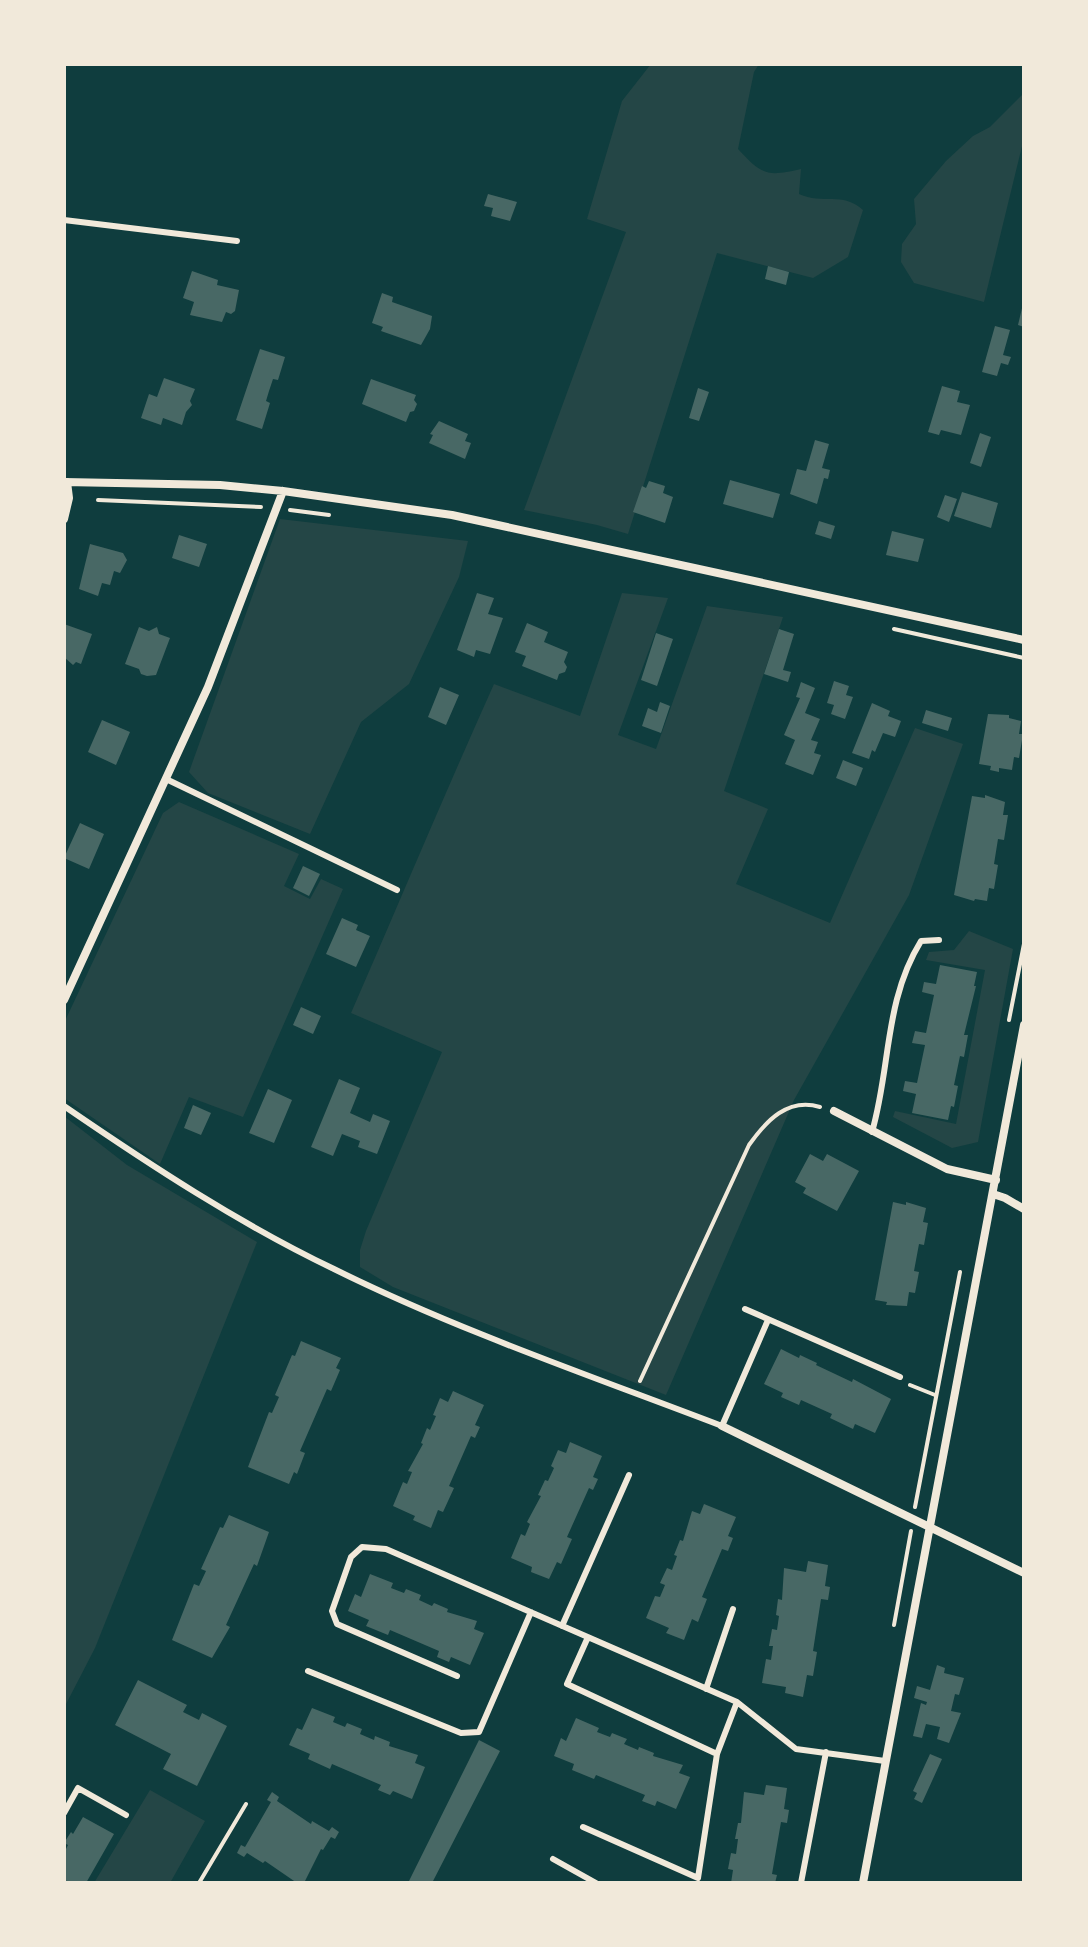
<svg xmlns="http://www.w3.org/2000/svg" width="1088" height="1947" font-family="'Source Sans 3',sans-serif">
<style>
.green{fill:#244646}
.building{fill:#486865}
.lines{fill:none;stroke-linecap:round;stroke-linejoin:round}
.path{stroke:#f1e9da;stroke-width:4}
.service{stroke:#f1e9da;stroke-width:6}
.minor{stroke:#f1e9da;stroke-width:8}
</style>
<rect width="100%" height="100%" fill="#0f3d3e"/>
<!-- green -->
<path class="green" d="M651,64H759L754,72L738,149C762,175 767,177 801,169L799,194C823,205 842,191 863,210L848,257L813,278L717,253L628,534L597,525L524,510L626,232L587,219L622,101Z
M1024,93V138L984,302L914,283L901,262L902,244L916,224L914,199L946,161L973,136L990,127Z
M280,519L468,541L459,577L409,684L361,722L310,834L208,793L189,772Z
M622,593L668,598L618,735L656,749L707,606L783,617L724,791L768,809L736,884L830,923L915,728L963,744L909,895L794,1100L666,1395L393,1287L360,1267V1250L366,1231L442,1052L351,1013C399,903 445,793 494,684L580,716Z
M179,802L299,854L284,886L310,899L321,879L343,889L243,1117L189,1097L160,1164L64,1098V1023L163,813Z
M969,931L1013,949L978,1142L952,1148L893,1117L895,1111L956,1124L985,970L926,960L929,952L954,950Z
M64,1116L127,1165L257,1242L95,1648L64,1708Z
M150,1790L205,1821L170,1883H94Z"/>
<!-- building -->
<path class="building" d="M488,194L517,202L510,221L491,216L493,208L484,206Z
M768,266L789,272L786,285L765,279Z
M192,271L218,280L217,285L239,290L235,311L231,314L226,312L222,322L190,315L194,302L183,298Z
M382,293L393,297L392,302L432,316L430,329L421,345L381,331L383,327L372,323Z
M1023,304H1024V327L1018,325Z
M995,326L1010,330L1003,355L1011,357L1008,365L1001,363L997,376L982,372Z
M260,349L285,357L278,380L273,379L269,391L266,401L270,403L262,429L236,420Z
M164,378L195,389L190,401L192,405L186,412L182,425L163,418L161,425L141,418L149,394L157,397Z
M371,379L416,395L414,400L417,404L414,411L410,412L406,422L362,404Z
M942,386L960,391L957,402L970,405L961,435L941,430L939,435L928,432Z
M698,388L709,392L699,421L689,418Z
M439,421L468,434L465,441L471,443L465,459L429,443L433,435L430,434Z
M980,433L991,437L981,467L970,463Z
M815,440L829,444L822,468L830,470L828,479L824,478L817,504L790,494L797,469L806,471Z
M730,480L780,494L773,518L723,504Z
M649,481L665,486L663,493L673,497L665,523L633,512L642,486L646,488Z
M962,492L998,503L991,528L954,516Z
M945,495L957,499L949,522L937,517Z
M819,521L835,526L831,539L815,534Z
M892,531L924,539L918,562L886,555Z
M179,535L207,544L199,567L172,558Z
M90,544L123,553L127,560L120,573L114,571L110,585L102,583L98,596L79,589Z
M477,593L494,598L488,614L503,618L490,654L476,650L474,657L457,650Z
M527,623L548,632L544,642L568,652L564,662L567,667L565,672L559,674L557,680L522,666L526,656L515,652Z
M64,624L92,634L81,664L76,662L73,665L64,657Z
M139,627L149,631L157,627L159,634L170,638L156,675L147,676L141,674L139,669L125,664Z
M779,629L794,634L783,670L791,672L788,682L764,674Z
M656,633L673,639L657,686L641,680Z
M834,681L849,686L846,695L853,697L845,719L831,714L834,705L827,703Z
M801,682L815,688L805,713L820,719L811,740L818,742L814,753L821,755L813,775L785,764L795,740L784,735L800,698L796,697Z
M440,687L459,695L446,725L428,717Z
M660,702L670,706L661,733L642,726L648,708L657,712Z
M872,703L890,711L888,716L901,721L895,737L883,733L875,752L872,750L869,759L852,753Z
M926,710L952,718L948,731L922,723Z
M988,714L1009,715V718L1021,721L1019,734H1023L1019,758L1014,757L1012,770L999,768V772L990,770L991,766L979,764Z
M102,720L130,732L116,765L88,752Z
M843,760L863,768L856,786L836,778Z
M985,795L1005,802L1003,815H1008L1004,840L998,839L994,864L998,865L994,889L989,888L987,901L975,899L974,901L954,895L972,796L985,798Z
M80,823L104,834L89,869L64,858Z
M303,866L320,874L309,896L293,888Z
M342,918L358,925L356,930L370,936L356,967L326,954Z
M940,965L977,972L974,986H976L964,1035H968L964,1057L960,1056L954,1085L958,1086L954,1107L951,1106L948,1120L912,1113L916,1094L903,1091L905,1081L917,1083L925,1045L912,1043L915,1031L926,1033L934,995L922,992L924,982L936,984Z
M301,1007L321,1016L313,1034L293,1025Z
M339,1079L360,1088L350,1113L370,1122L373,1114L390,1121L377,1154L358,1147L360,1141L342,1134L333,1156L311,1147Z
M268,1089L292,1100L274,1143L249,1133Z
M193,1105L211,1113L201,1135L184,1128Z
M810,1154L823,1161L827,1154L859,1171L837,1211L803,1193L806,1188L795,1182Z
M893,1202L906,1205V1202L926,1208L923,1222L928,1223L924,1245L919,1244L914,1271L919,1272L915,1293L909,1292L907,1306L886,1305L887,1302L875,1300Z
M301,1341L341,1358L336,1368L340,1370L331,1391L327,1389L300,1451L305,1453L297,1474L294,1472L289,1484L248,1467L269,1412L272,1413L279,1397L275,1395L292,1355L295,1356Z
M781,1349L799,1358L800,1355L817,1363L816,1365L852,1382L853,1379L891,1399L875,1433L855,1424L853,1429L830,1418L832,1414L801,1400L799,1405L781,1397L783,1393L764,1384Z
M453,1391L484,1405L475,1425L480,1427L475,1438L471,1436L449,1486L454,1488L443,1512L438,1510L431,1528L413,1520L415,1516L393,1506L403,1482L407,1484L412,1472L408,1471L423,1444L421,1443L427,1428L430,1430L436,1416L433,1415L440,1398L448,1402Z
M570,1442L602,1456L593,1477L598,1479L593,1490L589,1488L567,1537L572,1539L561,1564L557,1562L549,1579L531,1572L532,1567L511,1558L521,1534L525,1536L530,1524L527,1522L541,1496L538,1495L545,1480L548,1481L554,1468L551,1466L558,1450L566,1453Z
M704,1504L736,1517L728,1536L733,1538L728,1551L722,1549L702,1597L707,1599L698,1622L692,1619L684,1640L666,1633L669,1628L646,1618L655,1596L660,1597L665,1585L660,1583L667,1568L672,1570L677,1556L674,1555L680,1540L683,1541L692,1511L700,1514Z
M229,1515L269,1532L257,1566L254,1564L226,1625L230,1627L212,1658L172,1640L194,1584L199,1586L206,1571L201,1569L220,1527L223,1528Z
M808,1561L828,1565L825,1586L830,1587L828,1600L821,1599L813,1651L817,1652L813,1676L807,1675L803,1697L785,1693L786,1687L762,1683L766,1659L771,1660L773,1646H769L772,1629L777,1630L779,1616L776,1615L778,1599L782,1600L784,1568L806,1572Z
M370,1574L393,1583L391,1588L404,1593L406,1589L421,1595L419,1600L432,1606L434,1603L448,1609L447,1612L477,1621L474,1629L484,1633L470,1665L451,1657L449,1662L437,1657L439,1651L390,1630L388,1635L366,1626L369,1620L348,1611L355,1594L361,1597Z
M937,1665L945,1668L944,1673L964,1678L959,1695L955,1694L951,1711L961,1713L949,1743L937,1739L940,1727L926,1724L922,1738L913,1736L921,1703L926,1705L927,1702L914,1698L917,1686L930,1690Z
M138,1680L187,1705L183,1712L199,1720L202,1713L227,1726L197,1786L163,1769L171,1754L115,1725Z
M312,1708L335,1717L333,1722L345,1727L347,1723L362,1729L360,1734L374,1740L375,1736L390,1742L389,1746L418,1755L415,1763L425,1767L412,1799L393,1791L390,1795L378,1790L381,1785L332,1764L330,1769L308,1759L310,1754L289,1745L297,1728L302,1730Z
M576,1718L599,1728L597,1732L610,1737L612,1733L627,1739L624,1744L638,1750L639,1747L654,1753L653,1756L683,1765L679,1773L690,1777L676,1809L657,1801L655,1806L642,1801L645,1795L596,1775L594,1779L572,1770L574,1764L554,1756L561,1738L566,1741Z
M479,1740L500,1751L432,1883H408Z
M930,1754L942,1759L922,1803L914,1799L917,1793L913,1791Z
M766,1785L787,1788L784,1809L789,1810L787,1823L781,1822L772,1874L777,1875L775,1883H731L733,1870L728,1869L731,1853L736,1854L738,1839H735L738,1823H741L744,1792L764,1795Z
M272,1792L279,1797L277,1801L311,1824L312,1821L329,1831L332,1827L339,1832L335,1839L331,1837L323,1850L321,1849L304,1883H297L265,1861L263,1863L247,1853L244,1857L237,1853L241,1845L245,1847L271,1802L267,1800Z
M83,1817L114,1834L86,1883H64V1853L68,1845L64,1843L71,1832L73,1834Z"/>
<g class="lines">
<!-- path -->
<path class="path" d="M98,500L261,507
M290,510L329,515
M894,629L1024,658
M1009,1020L1024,944
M640,1381L749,1145C766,1121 788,1097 820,1107
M910,1385L935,1395
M915,1507L960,1272
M894,1625L911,1531
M199,1883L246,1804"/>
<!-- service -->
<path class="service" d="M64,220L237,241
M166,779L397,890
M64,1106C150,1165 240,1224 334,1269C457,1330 594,1377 722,1426L768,1320
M872,1132C891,1066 884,1001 921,941L939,940
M745,1309L900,1377
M562,1626L629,1475
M588,1637L567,1684L717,1754
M308,1671L461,1733L479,1732L531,1612
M457,1676L337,1624L332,1611L351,1557L362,1547L386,1549L737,1702L796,1749L885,1761
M706,1689L733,1609
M64,1813L78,1788L126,1815
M583,1827L698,1878L717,1754L737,1702
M553,1859L596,1883
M801,1883L826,1752"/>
<!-- minor -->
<path class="minor" d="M64,482L220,485L283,491L452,515L1024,640
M64,519L69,498L67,482
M64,1000L208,687L283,491
M834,1111L947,1169L996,1180
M993,1194L1005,1198L1024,1209
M722,1426L1024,1573
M863,1883L1024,1025"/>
</g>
<!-- border -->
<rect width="1088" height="1947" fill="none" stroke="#f1e9da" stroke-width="132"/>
</svg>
